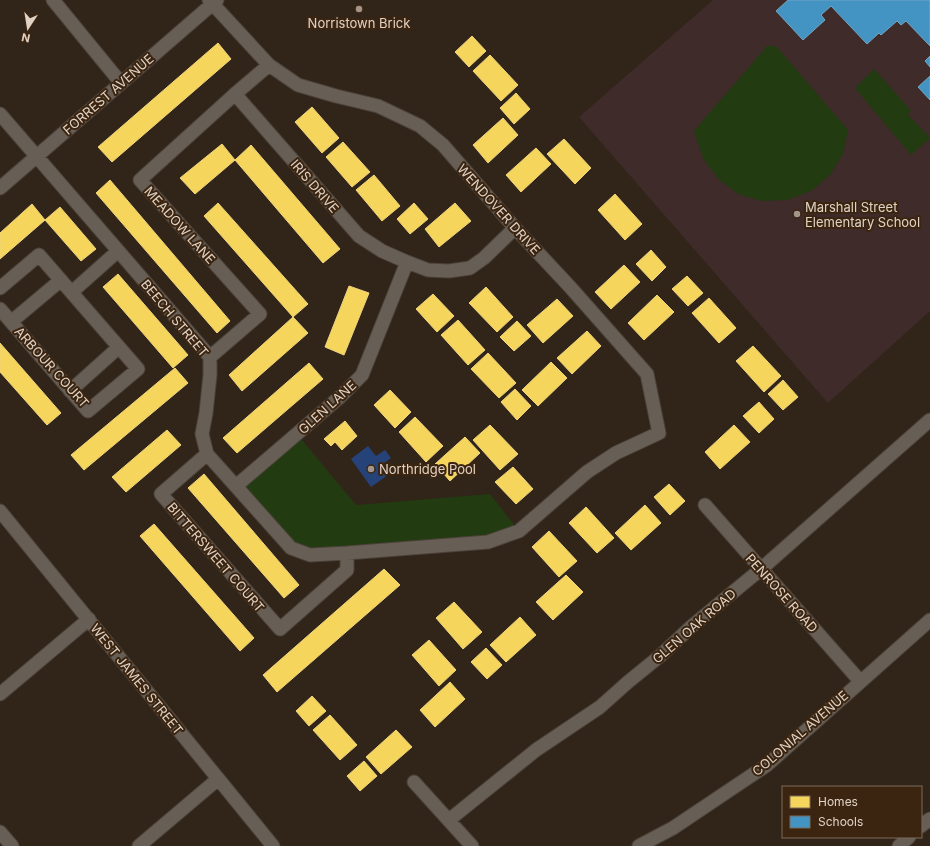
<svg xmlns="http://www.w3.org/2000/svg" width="930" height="846" font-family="Inter,sans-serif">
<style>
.education{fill:#3e2b2a}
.green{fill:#233b10}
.water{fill:#264379}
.homes{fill:#f6d55c;stroke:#efd47c}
.schools{fill:#4393c3;stroke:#72a6c4}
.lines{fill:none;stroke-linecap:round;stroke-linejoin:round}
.minor-casing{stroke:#4c4239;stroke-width:15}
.minor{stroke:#675f56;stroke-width:13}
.poi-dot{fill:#a39589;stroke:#3b2510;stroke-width:1.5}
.labels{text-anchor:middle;stroke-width:4;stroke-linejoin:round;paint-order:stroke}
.poi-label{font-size:13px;fill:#e0d2c5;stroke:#3b2510;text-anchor:start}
.street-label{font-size:13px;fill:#e0d2c5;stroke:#3b2510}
</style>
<rect width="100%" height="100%" fill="#31251a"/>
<!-- education -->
<path class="education" d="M713,0H930V311L828,403L579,117Z"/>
<!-- green -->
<path class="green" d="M767,46H776L848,130L843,154L830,175L811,191L787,200L762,201L738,194L718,179L703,158L694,131Z
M874,69L911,111L909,113L908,115L930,138L911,155L855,88Z
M297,434L356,505L490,494L519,531L488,542L347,553L291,548L236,486Z"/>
<!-- water -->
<path class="water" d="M368,446L376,456L385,450L391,458L381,465L388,475L371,487L351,459Z"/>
<!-- homes -->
<path class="homes" d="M472,36L486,51L469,67L455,52Z
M218,43L231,59L112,162L98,147Z
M490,55L518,85L501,101L473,71Z
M516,93L530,109L514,124L500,108Z
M312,107L339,138L322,153L295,122Z
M503,118L518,135L488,163L473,145Z
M564,139L591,168L575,184L547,154Z
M343,142L370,172L352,187L326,157Z
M222,144L235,160L195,194L180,178Z
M251,145L340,249L323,263L235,160Z
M536,148L551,164L521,192L506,175Z
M374,175L400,206L382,221L356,190Z
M110,180L230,321L217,333L96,193Z
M615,194L642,224L625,240L598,210Z
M218,203L308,304L293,317L204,216Z
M414,203L428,219L410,234L397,219Z
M455,203L471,221L439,247L425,229Z
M32,204L45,220L0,259V233Z
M60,207L96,249L81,261L45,220Z
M651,250L666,267L652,281L636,264Z
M624,265L640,282L611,309L595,292Z
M118,274L188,355L173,368L103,287Z
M687,276L703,293L688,306L672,289Z
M349,286L369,293L344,355L325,347Z
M486,287L513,317L497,332L469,303Z
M433,294L454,316L437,332L416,309Z
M657,295L674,312L644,340L628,323Z
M709,298L736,328L719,343L692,313Z
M557,299L573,316L543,343L527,325Z
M293,317L308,333L242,391L229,375Z
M458,320L485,350L468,365L441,335Z
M517,321L531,336L514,351L500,337Z
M587,331L601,346L572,374L557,358Z
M0,343L61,413L47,425L0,372Z
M753,346L781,376L764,392L736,361Z
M488,353L516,383L499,398L471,369Z
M551,362L567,378L538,406L522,390Z
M309,363L323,379L237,453L223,438Z
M175,368L188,383L84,470L71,455Z
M783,380L798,397L783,410L768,394Z
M515,389L531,406L517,420L501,402Z
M390,390L411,412L395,428L374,405Z
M759,402L774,419L759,433L743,416Z
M415,417L443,446L426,462L399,432Z
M345,421L357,436L342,450L335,442L331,446L324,439Z
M490,425L518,454L500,470L473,440Z
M734,425L750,442L720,469L705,452Z
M167,430L181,445L126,492L112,477Z
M465,437L480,453L450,481L435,464Z
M513,467L533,489L516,504L495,482Z
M204,474L299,585L284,598L188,488Z
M669,484L685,501L670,515L654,497Z
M645,505L661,523L631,550L615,533Z
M586,507L614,538L597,553L569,523Z
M154,524L254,638L240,651L140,536Z
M549,531L577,561L559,577L532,547Z
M384,569L400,585L277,692L263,675Z
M566,575L583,592L553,620L536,602Z
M454,602L482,632L463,649L436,618Z
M520,617L536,635L506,662L490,645Z
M429,640L456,670L439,686L412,655Z
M486,648L502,665L487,679L471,662Z
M450,682L465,699L435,727L420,710Z
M312,696L326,711L309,726L296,711Z
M330,715L357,745L340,760L313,730Z
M396,730L412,747L381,774L366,757Z
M364,761L377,776L360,791L347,776Z"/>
<!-- schools -->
<path class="schools" d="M788,0H930V46L906,21L901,25L897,21L881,35L879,33L867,44L831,6L821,15L825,20L803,40L776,11Z
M930,56V67L925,61Z
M930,76V100L918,87Z"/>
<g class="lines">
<!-- minor casing -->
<g class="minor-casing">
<path id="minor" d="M53,0L121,83
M235,94L359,236L382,251L407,262L428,270L449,271L470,268L484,258L515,228
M0,114L210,357V375L206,413L202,434L207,454L291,548L310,555L347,553L488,542L519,531L587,472L616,453L659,433L647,374L571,288L515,228L443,145L420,126L378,106L336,96L298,85L269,65L209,0
M0,188L217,0
M0,288L39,255L138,369L88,411L0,309
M72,292L118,251
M11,322L61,280
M210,357L260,314L140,180L235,94L269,65
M70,391L119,347
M207,454L161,494L280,629L347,570V553
M236,486L341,396L362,375L407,262
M705,505L860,681
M0,511L273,846
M0,694L89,619
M414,782L472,846
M449,820L536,750L600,707L628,682L660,656L692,626L761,569L930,420
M921,826L930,819
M0,832L12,846
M139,846L218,779
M639,846L673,828L767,765L930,620
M899,846L909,837"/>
</g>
<!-- minor -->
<use href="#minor" class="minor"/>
</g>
<!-- markers -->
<g class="poi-dot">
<circle cx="359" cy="9" r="4"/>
<circle cx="797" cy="214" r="4"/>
<circle cx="371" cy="469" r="4"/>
</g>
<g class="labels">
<!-- poi labels -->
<g class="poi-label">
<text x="359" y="28" text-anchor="middle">Norristown Brick</text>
<text x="805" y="212">Marshall Street<tspan x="805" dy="15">Elementary School</tspan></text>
<text x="379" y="474">Northridge Pool</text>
</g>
<!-- street labels -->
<g class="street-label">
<text transform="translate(108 94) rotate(-41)" y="5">FORREST AVENUE</text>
<text transform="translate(315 186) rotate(49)" y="5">IRIS DRIVE</text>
<text transform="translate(499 209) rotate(48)" y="5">WENDOVER DRIVE</text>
<text transform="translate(180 225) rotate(48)" y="5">MEADOW LANE</text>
<text transform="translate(175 318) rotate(50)" y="5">BEECH STREET</text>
<text transform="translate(52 367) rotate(48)" y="5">ARBOUR COURT</text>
<text transform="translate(327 407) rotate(-42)" y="5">GLEN LANE</text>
<text transform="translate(216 557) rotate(49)" y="5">BITTERSWEET COURT</text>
<text transform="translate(782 593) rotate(48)" y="5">PENROSE ROAD</text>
<text transform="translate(694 626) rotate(-41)" y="5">GLEN OAK ROAD</text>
<text transform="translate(137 679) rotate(51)" y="5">WEST JAMES STREET</text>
<text transform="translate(800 733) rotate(-41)" y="5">COLONIAL AVENUE</text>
</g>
</g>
<!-- legend -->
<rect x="782" y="786" width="140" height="52" fill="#3b2510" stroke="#7d6a58"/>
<rect x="790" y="796" width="20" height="12" fill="#f6d55c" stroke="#7d6a58"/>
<text x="818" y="806" font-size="12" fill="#e0d2c5">Homes</text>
<rect x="790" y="816" width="20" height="12" fill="#4393c3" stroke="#7d6a58"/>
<text x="818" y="826" font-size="12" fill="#e0d2c5">Schools</text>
<!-- north arrow -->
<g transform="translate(28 28) rotate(192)" stroke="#3b2510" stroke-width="3" paint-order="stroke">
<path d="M0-3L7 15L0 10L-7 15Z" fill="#e0d2c5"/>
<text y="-6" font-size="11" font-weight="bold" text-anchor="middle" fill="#e0d2c5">N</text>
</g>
</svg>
